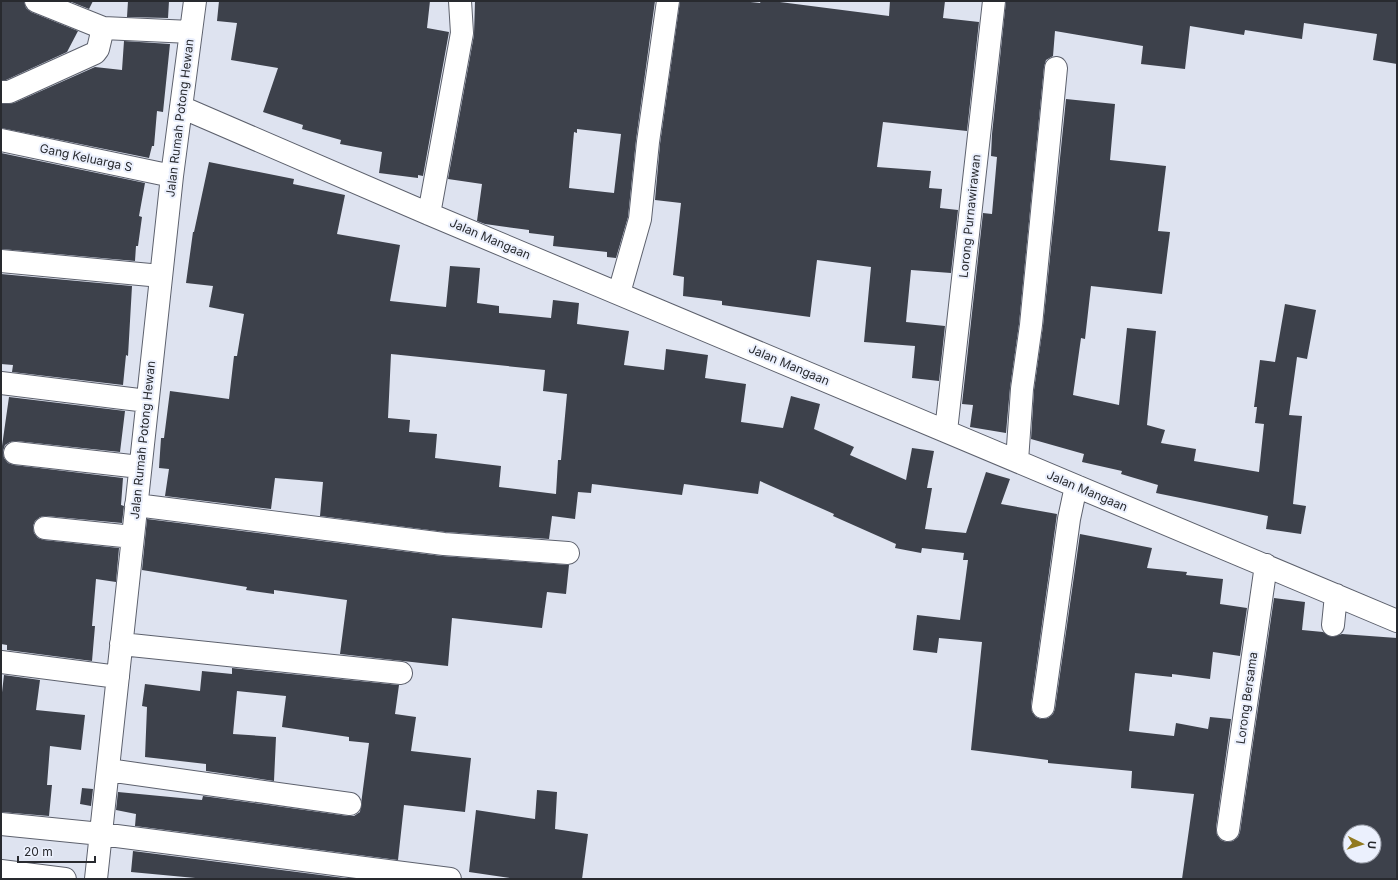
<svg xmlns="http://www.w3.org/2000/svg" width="1398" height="880" font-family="Inter,sans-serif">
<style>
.building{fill:#3d414b;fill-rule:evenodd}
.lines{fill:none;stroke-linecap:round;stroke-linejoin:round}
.minor-casing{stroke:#5d616d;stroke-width:24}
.minor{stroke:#fff;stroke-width:22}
.labels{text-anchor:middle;stroke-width:4;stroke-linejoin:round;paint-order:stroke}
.street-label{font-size:12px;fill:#282a2f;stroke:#ebf0fd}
</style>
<rect width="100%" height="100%" fill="#dee3f0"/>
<!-- building -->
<path class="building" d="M1,1H24L26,8L31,12L78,31L67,52L6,80H1Z
M69,1H93L89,9Z
M128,1H169L168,18L127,17Z
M219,1H430L427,28L449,32L423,176L418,175V178L379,173L382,152L340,144L341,140L302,129L303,125L263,112L278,68L231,60L237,23L217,21Z
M475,1H655L636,140L628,217L616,258L607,257V252L553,246L554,236L529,233V230L485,224L477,221L482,184L448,179L474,35ZM577,129L621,134L614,193L569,188L574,132L577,133Z
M680,1H741L760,3L761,1H772L889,16L890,1H945L943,18L979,22L967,131L883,122L877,167L931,171L929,188L942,189L940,208L958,210L951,273L911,270L906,322L945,326L939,381L912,378L915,346L864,342L871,267L817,260L810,317L722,305V301L683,296L684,277L673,275L681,203L655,200L660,144Z
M1006,1H1397V64L1373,60L1377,34L1304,23L1302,39L1245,30L1244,35L1190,26L1185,69L1141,64L1143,46L1055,31L1053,56L1046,60L1044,67L1019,324L1010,388L1006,433L970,427L973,405L962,404L983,213L992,214L997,157L991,156L992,134Z
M124,41L170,44L163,112L157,111L154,146H152L149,158L1,128V104L14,103L95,67L122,70Z
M1066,99L1115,104L1110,160L1166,166L1158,231L1170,232L1162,294L1091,286L1085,339L1081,338L1073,395L1119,405L1127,328L1156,331L1147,425L1165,430L1161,443L1196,449L1194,461L1259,472L1264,424L1255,423L1257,407H1254L1260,360L1275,362L1285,304L1316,310L1307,359L1297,357L1289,415L1302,416L1293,504L1306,506L1301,534L1266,529L1268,516L1156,493L1158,485L1121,474L1122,471L1082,462L1084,454L1031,439L1034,390L1043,326Z
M1,153L145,183L139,216L142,217L138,246H136L135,261L1,249Z
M209,162L294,179L293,184L345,195L337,234L400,245L390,301L446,307L450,266L480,268L477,303L499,306V313L551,318L553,300L579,303L577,324L629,331L624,365L664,370L666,349L708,355L705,378L746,384L741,422L783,428L791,396L820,404L814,429L854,447L850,455L906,480L912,448L934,451L927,488H932L925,529L966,533L986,472L1010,479L1001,504L1057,514L1031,705L1032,712L1036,717L1041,719L1048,718L1053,714L1055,709L1080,534L1152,548L1147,568L1187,572L1186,575L1223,579L1220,604L1247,608L1240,656L1213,652L1210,679L1172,674V677L1135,673L1129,731L1174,736L1176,723L1208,729L1210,717L1231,719L1216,828L1217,835L1221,840L1226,842L1233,841L1238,837L1240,832L1274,598L1305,602L1302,630L1323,632L1332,637L1342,634L1397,638V879H1182L1194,794L1131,788L1132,771L1048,763V760L971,750L982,642L939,638L937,653L913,650L917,615L960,620L968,560H963L964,553L922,548L921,553L895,548L896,544L833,516L834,514L760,481L758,494L684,484L682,495L592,484L591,493L578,492L575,519L552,516L549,539L445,532L320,516L323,482L275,478L271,509L165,496L169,469L159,468L161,438H164L170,391L229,399L234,356H237L244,314L209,307L213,286L186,283L193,232H194ZM391,354L545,370L543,391L567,394L561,460H558L556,494L499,487L501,466L435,458L437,434L409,432L410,420L388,418ZM1350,832H1374V856H1350Z
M1,274L132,286L128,356L126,355L123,385L12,372L13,365L1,364Z
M9,397L125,411L120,452L16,441L10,442L5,445L3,451L4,458L8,463L14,465L123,478L121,505L124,506L122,523L46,516L40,517L35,521L33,526L34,533L38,538L44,540L119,548L116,582L96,579L92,626H95L92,661L7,650V645L1,644V453Z
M147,519L442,556L569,565L566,594L547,592L542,628L452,618L448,666L340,654L347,600L274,590V594L246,590L247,587L142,570Z
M232,668L399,685L395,714L416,717L411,751L471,758L465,812L404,805L398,860L135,826L136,814L116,810L118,792L202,800L203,796L348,816H354L360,812L369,743L349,741V737L282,727L286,696L237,691L233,734L276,737L274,781L206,771V764L145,757L147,707L142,706L145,684L200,691L202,671L232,674Z
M4,675L40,680L36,710L85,715L81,750L50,746L47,785H52L49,816L1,812V701Z
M82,788L93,789L91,806L80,804Z
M537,790L557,792L555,829L588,834L582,879H517L469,872L476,810L535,819Z
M133,851L352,879H206L131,872Z"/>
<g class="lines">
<!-- minor casing -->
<g class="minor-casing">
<path id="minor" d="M36,1L103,28L191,32
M1,92H9L95,53L98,49L103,28
M181,107L429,214L1397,621
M1,140L172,176
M429,214L462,33L460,1
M1,261L161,276
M619,293L640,219L648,142L668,1
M1,383L147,401
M946,431L994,1
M15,453L140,467
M1017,461L1022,389L1031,325L1056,68
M136,505L444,544L568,553
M45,528L133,537
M1333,625L1336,595
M121,644L401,673
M1,662L118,677
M1043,707L1069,519L1076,486
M108,770L350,804
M1,824L101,834L450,879
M1228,830L1266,565
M1,871L65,879
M96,879L172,176L195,1"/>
</g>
<!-- minor -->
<use href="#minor" class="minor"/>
</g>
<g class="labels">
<!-- street labels -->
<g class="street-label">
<text transform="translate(180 118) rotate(-83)" y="4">Jalan Rumah Potong Hewan</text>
<text transform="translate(86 158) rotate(12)" y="4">Gang Keluarga S</text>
<text transform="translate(970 216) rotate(-84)" y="4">Lorong Purnawirawan</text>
<text transform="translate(490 239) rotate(23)" y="4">Jalan Mangaan</text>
<text transform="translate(789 365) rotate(23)" y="4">Jalan Mangaan</text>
<text transform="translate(143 440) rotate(-84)" y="4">Jalan Rumah Potong Hewan</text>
<text transform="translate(1087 491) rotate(23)" y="4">Jalan Mangaan</text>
<text transform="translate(1247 698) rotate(-82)" y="4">Lorong Bersama</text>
</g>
</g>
<!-- border -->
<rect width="1398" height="880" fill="none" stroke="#282a2f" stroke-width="4"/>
<!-- north arrow -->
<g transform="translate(1362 844) rotate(95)"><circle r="19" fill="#ebf0fd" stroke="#9da1ab"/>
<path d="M0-3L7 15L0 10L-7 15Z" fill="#91791f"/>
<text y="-6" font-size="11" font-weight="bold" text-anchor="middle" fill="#282a2f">U</text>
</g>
<!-- scale -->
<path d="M18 856v6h77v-6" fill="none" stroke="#282a2f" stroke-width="2"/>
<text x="24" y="856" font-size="12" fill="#282a2f" stroke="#ebf0fd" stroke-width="3" paint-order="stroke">20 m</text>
</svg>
